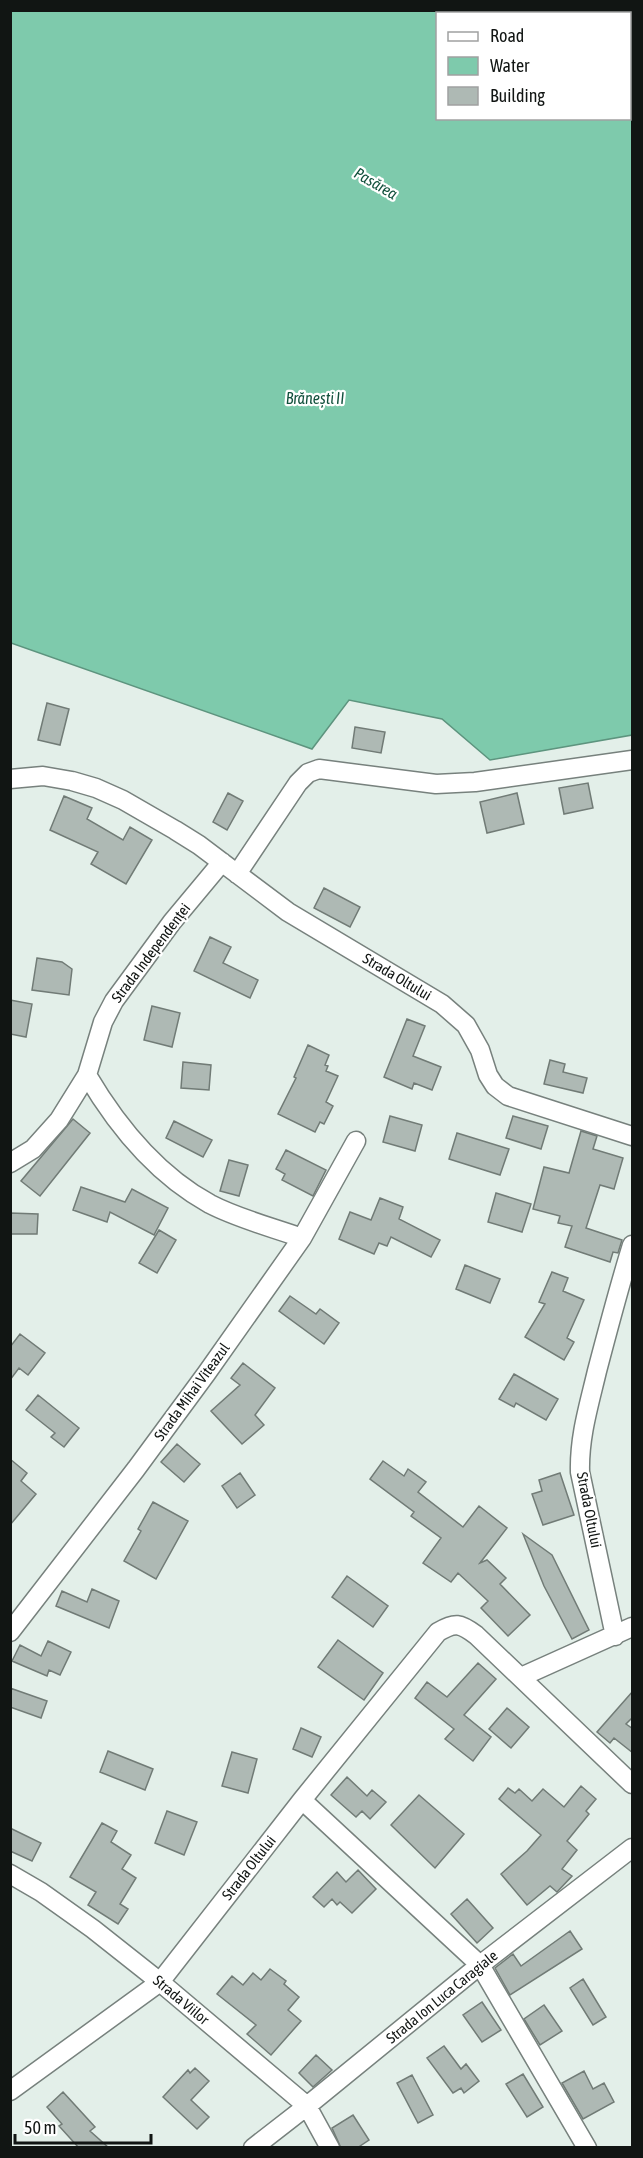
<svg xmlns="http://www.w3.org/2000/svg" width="643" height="2158" font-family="'Asap Condensed',sans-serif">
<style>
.water{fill:#7ecaac;stroke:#5d947e;stroke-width:1.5;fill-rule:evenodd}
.building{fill:#aeb9b4;stroke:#717b76;stroke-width:1.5}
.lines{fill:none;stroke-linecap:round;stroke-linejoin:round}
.minor-casing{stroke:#77817d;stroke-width:21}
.minor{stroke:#fff;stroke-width:18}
.labels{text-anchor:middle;stroke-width:4.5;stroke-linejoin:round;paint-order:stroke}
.street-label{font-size:15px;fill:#111513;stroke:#fff}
.water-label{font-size:16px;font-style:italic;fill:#11503c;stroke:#fff}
</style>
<rect width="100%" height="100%" fill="#e3efe9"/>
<!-- water -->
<path class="water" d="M10,11H632V735L490,760L442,719L349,700L312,749L11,643ZM438,14H630V118H438Z"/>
<!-- building -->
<path class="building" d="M47,703L69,709L60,745L38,740Z
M355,727L385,732L381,753L352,748Z
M588,783L593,808L564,814L559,788Z
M228,793L243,801L227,830L213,822Z
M517,793L524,824L487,833L480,802Z
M64,796L92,808L87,819L123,840L130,827L152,840L126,884L91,864L98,852L50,830Z
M324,888L360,907L350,927L314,908Z
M210,937L231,947L223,963L258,980L250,998L194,971Z
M37,958L62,962L72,969L69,995L32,990Z
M10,1000L32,1004L26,1037L10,1034Z
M152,1006L180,1013L172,1047L144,1040Z
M407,1019L425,1026L413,1056L441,1067L432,1090L414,1083L412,1089L384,1077Z
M308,1045L329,1055L325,1065L328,1066L326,1071L338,1076L326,1102L333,1106L324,1124L320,1122L315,1132L278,1114L296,1078L294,1077Z
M550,1060L565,1064L563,1072L587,1078L583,1093L544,1084Z
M183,1062L211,1065L209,1090L181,1088Z
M390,1116L422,1125L415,1151L383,1142Z
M513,1116L548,1126L541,1149L506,1138Z
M73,1119L90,1133L40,1196L21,1181Z
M174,1121L212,1140L203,1157L166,1138Z
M581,1131L597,1136L593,1149L623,1158L614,1189L600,1185L586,1228L622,1240L618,1253L613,1252L610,1262L565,1247L572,1226L558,1223L560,1216L533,1209L544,1167L569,1173Z
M457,1133L509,1149L500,1175L449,1159Z
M286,1150L326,1170L313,1196L282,1180L285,1174L276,1169Z
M229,1160L248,1165L239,1196L220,1191Z
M81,1187L125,1202L132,1189L168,1208L154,1235L110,1212L107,1222L73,1210Z
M496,1193L531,1204L522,1232L488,1222Z
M380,1198L403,1207L399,1219L440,1240L431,1257L391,1237L387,1246L379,1243L374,1254L339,1239L350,1212L371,1220Z
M10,1213L38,1214L37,1234H10Z
M159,1230L176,1240L157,1273L139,1263Z
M465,1265L500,1279L490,1303L456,1289Z
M552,1272L568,1278L563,1291L584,1300L567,1338L574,1342L564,1360L525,1337L545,1304L539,1302Z
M290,1296L316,1314L320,1309L339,1323L324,1344L279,1311Z
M20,1334L45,1353L28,1375L19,1368L10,1380V1347Z
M243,1363L275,1388L255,1415L264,1425L242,1444L211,1411L240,1385L231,1378Z
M514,1374L558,1399L546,1420L516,1403L514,1407L499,1399Z
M38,1395L79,1428L64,1447L51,1437L55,1433L26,1410Z
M177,1444L200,1464L184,1482L161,1462Z
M10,1459L27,1473L21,1481L36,1494L10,1525Z
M383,1461L404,1476L408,1469L426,1482L418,1492L463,1527L479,1506L507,1528L480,1563L487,1560L506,1578L500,1584L530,1615L508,1636L481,1608L488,1601L458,1573L451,1582L423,1563L441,1538L411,1516L414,1512L370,1479Z
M240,1473L255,1495L237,1508L222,1486Z
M560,1473L574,1515L543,1525L532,1494L542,1491L539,1480Z
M153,1502L188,1521L156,1579L124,1561L141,1531L138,1529Z
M523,1534L552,1555L589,1630L572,1639L544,1586Z
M347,1576L388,1606L373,1627L332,1597Z
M92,1589L119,1601L109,1628L56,1606L62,1591L87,1602Z
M338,1640L383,1673L364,1700L318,1667Z
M48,1641L71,1652L60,1675L49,1670L47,1676L12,1661L20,1645L41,1656Z
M478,1663L496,1679L464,1715L491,1737L473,1761L445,1739L454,1729L415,1698L427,1682L447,1697Z
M10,1688L47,1701L41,1718L10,1707Z
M633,1691V1717L626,1724L633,1729V1753L614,1738L610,1743L597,1732Z
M507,1708L529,1727L511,1748L489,1729Z
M301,1728L321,1737L312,1757L293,1749Z
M108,1751L153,1769L145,1790L100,1772Z
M232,1752L257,1759L248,1793L222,1786Z
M347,1777L367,1796L372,1790L386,1802L370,1819L362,1811L356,1817L331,1795Z
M581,1786L596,1799L586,1811L589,1814L567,1841L577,1850L562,1869L572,1876L557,1892L550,1886L527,1905L501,1874L527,1851L541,1835L499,1799L508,1788L515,1793L519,1789L532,1801L543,1789L564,1807Z
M419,1795L464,1834L435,1868L391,1825Z
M167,1811L197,1822L184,1855L155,1843Z
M102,1823L117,1831L111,1842L131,1855L122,1869L136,1878L120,1904L128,1909L118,1924L88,1905L96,1892L70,1877Z
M10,1828L41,1843L32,1861L10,1851Z
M358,1870L376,1889L352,1913L340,1902L337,1905L332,1899L324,1907L313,1897L337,1872L346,1882Z
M467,1899L493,1928L477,1943L451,1914Z
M570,1931L582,1949L510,1995L495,1968L513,1954L521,1966Z
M270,1969L286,1981L284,1984L299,1997L288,2010L301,2021L271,2055L247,2034L256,2025L217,1994L232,1976L243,1985L253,1973L261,1980Z
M583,1979L606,2017L593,2025L570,1988Z
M482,2002L501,2030L482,2042L463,2015Z
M544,2005L562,2031L540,2045L524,2019Z
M444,2046L461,2069L466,2064L479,2081L464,2093L461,2088L453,2093L427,2058Z
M316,2055L332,2070L313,2087L299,2073Z
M195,2068L209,2081L191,2100L209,2117L197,2129L163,2097L188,2070L190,2073Z
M584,2071L593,2089L604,2083L614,2102L583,2119L562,2083Z
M523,2074L543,2107L527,2117L506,2084Z
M412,2075L433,2115L418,2123L397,2083Z
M63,2092L95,2127L90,2131L109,2148H79L59,2126L62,2124L47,2107Z
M353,2115L369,2140L357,2148H341L332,2128Z"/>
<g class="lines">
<!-- minor casing -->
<g class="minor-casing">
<path id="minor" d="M10,779L43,776L72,781L96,788L123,800L175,830L199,845L288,912L442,1004L466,1025L480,1050L488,1075L495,1086L508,1096L632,1136
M237,874L298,783L308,773L319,769L436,784L475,782L632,760
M87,1075C117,1126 157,1175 210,1204C239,1219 271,1227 302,1238
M10,1163L33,1149L59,1120L87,1075L103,1022L114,1001L172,922L222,862
M10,1632L136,1469L206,1374L302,1238L356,1141
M615,1636L580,1472C579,1437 589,1405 597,1371C608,1329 619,1287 632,1245
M521,1677L632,1627
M302,1800L480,1965L587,2148
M10,1874L41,1892L93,1929L160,1982L307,2106L330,2148
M10,2091L160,1982L302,1800L438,1632C455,1622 460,1623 476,1635L632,1784
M253,2148L307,2106L480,1965L632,1848"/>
</g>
<!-- minor -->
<use href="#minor" class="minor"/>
</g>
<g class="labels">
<!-- street labels -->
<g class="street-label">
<text transform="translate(151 953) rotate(-53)" y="5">Strada Independenței</text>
<text transform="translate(397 977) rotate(31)" y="5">Strada Oltului</text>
<text transform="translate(192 1392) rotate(-54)" y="5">Strada Mihai Viteazul</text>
<text transform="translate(589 1510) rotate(79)" y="5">Strada Oltului</text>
<text transform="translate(249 1868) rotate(-52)" y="5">Strada Oltului</text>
<text transform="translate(442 1997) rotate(-39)" y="5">Strada Ion Luca Caragiale</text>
<text transform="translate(181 2000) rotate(40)" y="5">Strada Viilor</text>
</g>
<!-- water labels -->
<g class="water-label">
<text transform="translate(376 183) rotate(30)" y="6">Pasărea</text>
<text x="315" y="404">Brănești II</text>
</g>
</g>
<!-- border -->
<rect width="643" height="2158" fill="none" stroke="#111513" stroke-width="24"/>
<!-- legend -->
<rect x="436" y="12" width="195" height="108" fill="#ffffff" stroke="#a0a1a1" stroke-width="1.5"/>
<rect x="448" y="32" width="30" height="9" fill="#ffffff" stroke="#a0a1a1" stroke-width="1.5"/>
<text x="490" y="42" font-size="18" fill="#111513">Road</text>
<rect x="448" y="57" width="30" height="18" fill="#7ecaac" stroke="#a0a1a1" stroke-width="1.5"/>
<text x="490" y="72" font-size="18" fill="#111513">Water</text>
<rect x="448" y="87" width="30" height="18" fill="#aeb9b4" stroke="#a0a1a1" stroke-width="1.5"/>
<text x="490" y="102" font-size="18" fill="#111513">Building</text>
<!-- scale -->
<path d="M15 2134v9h136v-9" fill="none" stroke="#111513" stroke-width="3"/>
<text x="24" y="2134" font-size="18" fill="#111513" stroke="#ffffff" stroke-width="4.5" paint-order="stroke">50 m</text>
</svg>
